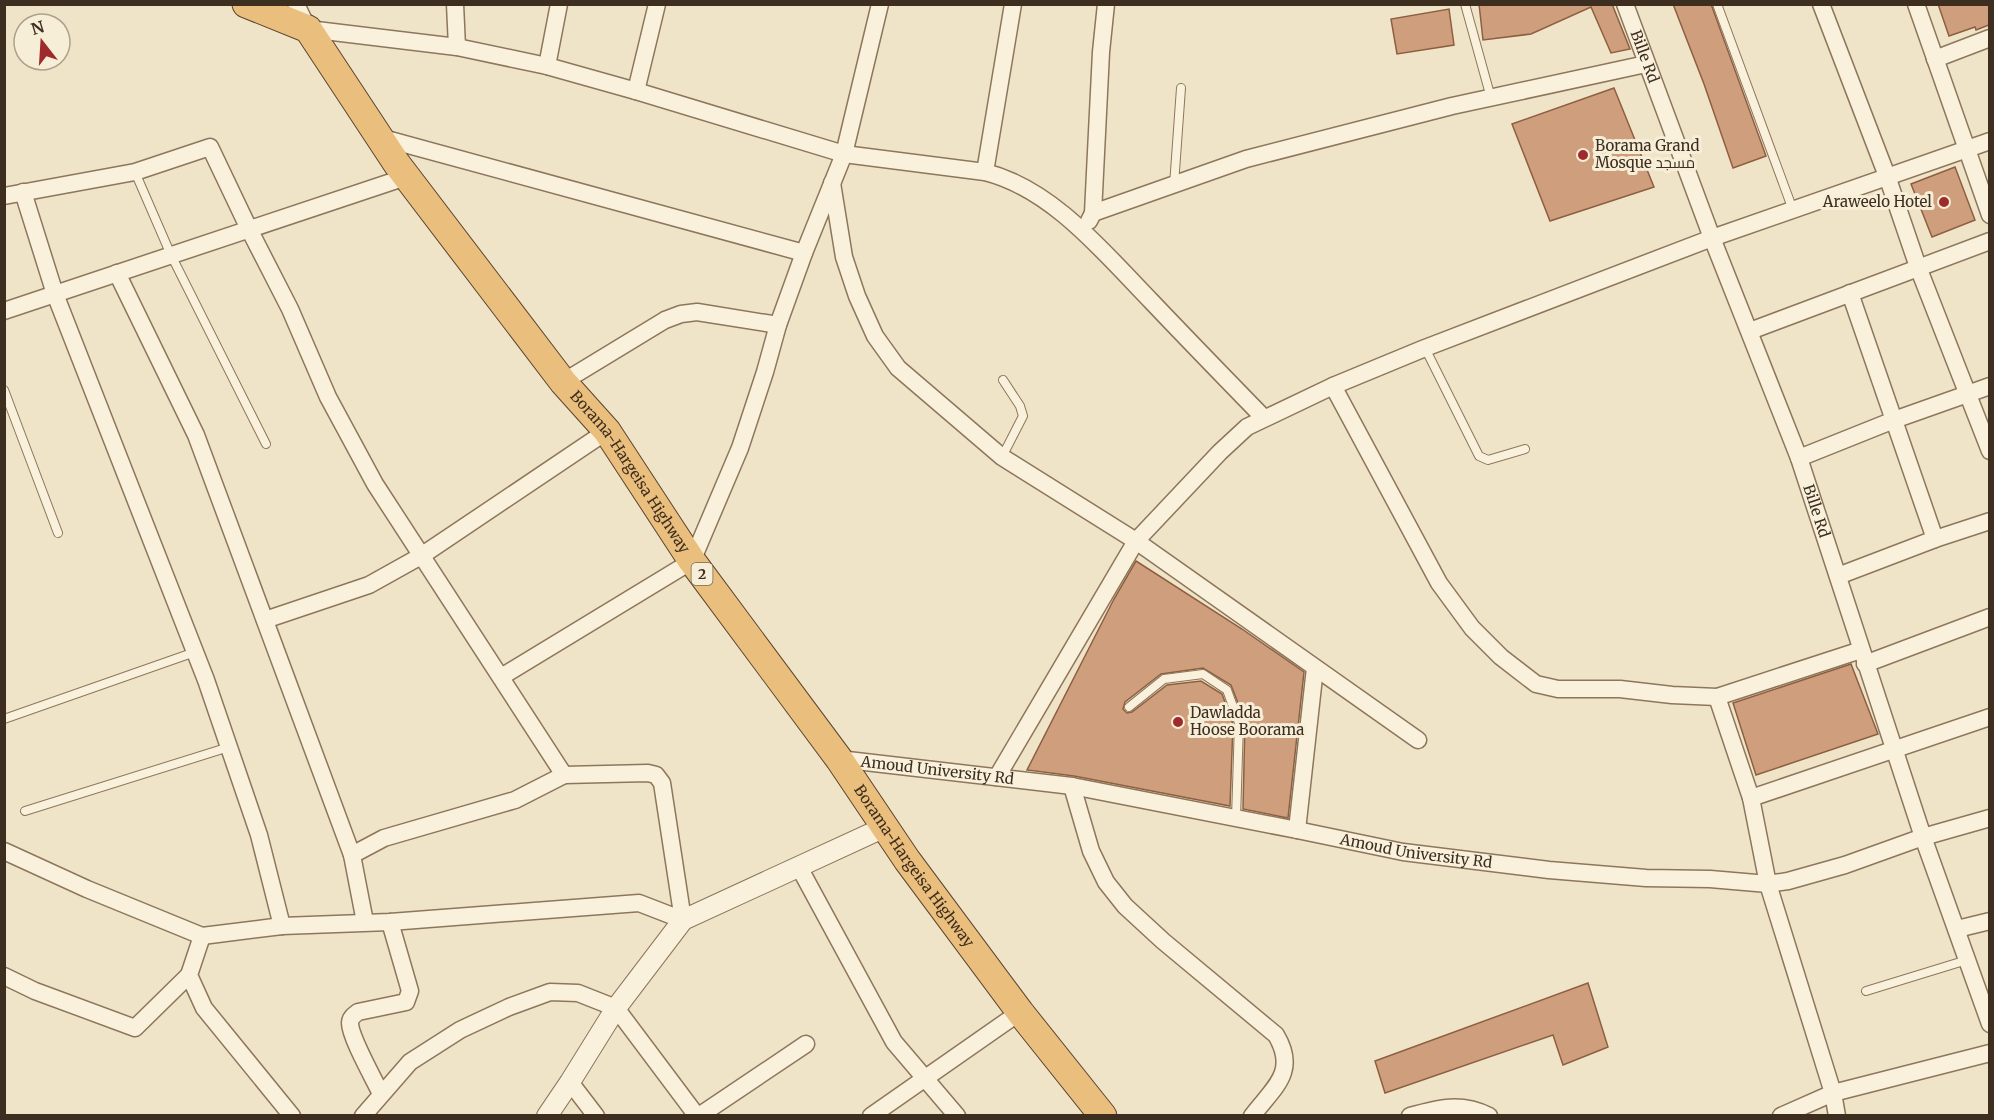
<svg xmlns="http://www.w3.org/2000/svg" width="1994" height="1120" font-family="Merriweather,Cairo,serif">
<style>
.building{fill:#cf9f7d;stroke:#8d5f41;stroke-width:1.5}
.lines{fill:none;stroke-linecap:round;stroke-linejoin:round}
.service-casing{stroke:#8d765c;stroke-width:10}
.minor-casing{stroke:#8d765c;stroke-width:19}
.tertiary-casing{stroke:#8d765c;stroke-width:22}
.trunk-casing{stroke:#5b4430;stroke-width:29}
.service{stroke:#faf1dc;stroke-width:8}
.minor{stroke:#faf1dc;stroke-width:16}
.tertiary{stroke:#faf1dc;stroke-width:20}
.trunk{stroke:#eabe7c;stroke-width:27}
.poi-dot{fill:#9e2a2b;stroke:#f7eed8;stroke-width:2}
.labels{text-anchor:middle;stroke-width:6;stroke-linejoin:round;paint-order:stroke}
.shield{fill:#f7eed8;stroke:#756857;stroke-width:1.5}
.shield-label{font-size:14px;font-weight:bold;fill:#3d2e20}
.street-label{font-size:15px;fill:#3d2e20;stroke:#f7eed8}
.poi-label{font-size:15px;fill:#3d2e20;stroke:#f7eed8;text-anchor:start}
</style>
<rect width="100%" height="100%" fill="#f0e4c8"/>
<!-- building -->
<path class="building" d="M1479,4H1612L1630,49L1611,53L1591,7L1531,34L1483,40Z
M1673,4H1711L1766,156L1733,168L1704,84Z
M1938,4H1989V25L1976,30L1975,27L1949,36Z
M1449,9L1454,45L1397,54L1391,19Z
M1614,88L1654,187L1550,221L1512,124Z
M1955,167L1975,220L1932,237L1911,184Z
M1136,561L1242,629L1304,672L1288,818L1243,809L1245,721L1231,685L1203,668L1161,674L1125,702L1123,709L1127,713L1132,712L1167,685L1201,681L1222,694L1233,724L1230,806L1074,776L1027,770L1114,599Z
M1851,664L1878,734L1756,775L1733,703Z
M1588,983L1608,1047L1563,1065L1553,1035L1385,1093L1375,1061Z"/>
<g class="lines">
<!-- service casing -->
<g class="service-casing">
<path id="service" d="M1465,4L1491,98
M1717,4L1793,210
M135,172L171,255L266,444
M1174,185L1181,88
M1425,348L1479,456L1488,460L1525,449
M4,390L58,533
M1002,457L1023,416L1020,406L1003,380
M1129,707L1164,679L1203,674L1227,690L1239,723L1236,818
M4,719L195,652
M25,811L229,747
M1866,991L1967,960"/>
</g>
<!-- minor casing -->
<g class="minor-casing">
<g id="minor">
<path d="M296,4L308,29L457,47L547,66L636,91L844,154L985,172C1053,189 1105,254 1152,302C1189,341 1226,379 1263,417"/>
<path d="M455,4L457,47"/>
<path id="s1" d="M1625,4L1712,238L1799,458L1923,837L1990,1024"/>
<path d="M1821,4L1887,176L1918,267L1990,451"/>
<path d="M1916,4L1990,215"/>
<path d="M1935,59L1990,38"/>
<path d="M547,66L559,4"/>
<path d="M636,91L657,4"/>
<path d="M379,137L804,253"/>
<path d="M985,172L1013,4"/>
<path d="M832,183L844,257L857,296L875,336L898,368L1002,457L1136,541L1418,740"/>
<path d="M23,192L55,294L206,680L259,835L282,926"/>
<path d="M4,196L135,172L210,147L249,229L290,309L328,397L375,484L564,775L648,773L656,775L662,783L683,920L639,903L390,922L282,926L202,936L87,889L4,851"/>
<path d="M1093,213L1246,159L1452,106L1646,64"/>
<path d="M1089,221L1093,213L1101,52L1106,4"/>
<path d="M117,273L196,435L352,855L365,922"/>
<path d="M1850,293L1935,539"/>
<path d="M4,311L406,177"/>
<path d="M1750,331L1990,241"/>
<path d="M563,382L665,320L681,314L697,312L778,325"/>
<path d="M1333,386L1439,583L1472,628L1501,657L1536,684L1558,689H1620L1672,695L1717,697L1861,650"/>
<path d="M1799,458L1894,420L1990,386"/>
<path d="M1838,576L1935,539L1990,521"/>
<path d="M265,620L369,585L421,556L607,431"/>
<path d="M1865,664L1990,617"/>
<path d="M501,677L692,561L740,448L765,372L778,325L804,253L844,154L880,4"/>
<path d="M1717,697L1751,798L1768,884L1833,1093L1837,1116"/>
<path id="s2" d="M839,759L1072,786L1297,830L1403,852L1549,870L1646,878L1710,879L1768,884L1788,881L1845,865L1923,837L1990,818"/>
<path d="M997,777L1136,541L1220,452L1247,427L1333,386L1425,348L1712,238L1990,141"/>
<path d="M1072,786L1091,851L1106,882L1125,906L1163,941L1276,1035C1298,1072 1274,1087 1252,1116"/>
<path d="M1751,798L1990,717"/>
<path d="M1297,830L1315,668"/>
<path d="M352,855L384,838L515,800L564,775"/>
<path d="M799,867L894,1042L957,1116"/>
<path d="M1957,929L1990,921"/>
<path d="M202,936L189,975L204,1008L292,1116"/>
<path d="M4,976L35,991L135,1028L189,975"/>
<path d="M570,1082L596,1116"/>
<path d="M381,1094C374,1079 350,1037 350,1023C350,1018 354,1015 358,1012L406,1002L410,991L390,922"/>
<path d="M363,1116L410,1062L460,1030L509,1007L550,992L578,993L616,1008L697,1116"/>
<path d="M699,1116L806,1044"/>
<path d="M871,1116L1020,1012"/>
<path d="M1410,1116C1439,1108 1461,1102 1489,1116"/>
<path d="M1781,1116L1833,1093L1990,1053"/>
</g>
</g>
<!-- tertiary casing -->
<g class="tertiary-casing">
<path id="tertiary" d="M547,1116L570,1082L616,1008L683,920L885,827"/>
</g>
<!-- trunk casing -->
<g class="trunk-casing">
<g id="trunk">
<path id="s3" d="M246,4L308,29L397,164L563,382L607,431L692,561L839,759L907,860L1020,1012L1103,1116"/>
</g>
</g>
<!-- service -->
<use href="#service" class="service"/>
<!-- minor -->
<use href="#minor" class="minor"/>
<!-- tertiary -->
<use href="#tertiary" class="tertiary"/>
<!-- trunk -->
<use href="#trunk" class="trunk"/>
</g>
<!-- markers -->
<g class="poi-dot">
<circle cx="1583" cy="155" r="6"/>
<circle cx="1944" cy="202" r="6"/>
<circle cx="1178" cy="722" r="6"/>
</g>
<g class="labels">
<!-- shield labels -->
<rect class="shield" x="691.5" y="563" width="21" height="22" rx="4.5"/>
<g class="shield-label">
<text x="702" y="579">2</text>
</g>
<!-- street labels -->
<g class="street-label">
<text dy="5" stroke="none"><textPath href="#s1" startOffset="56">Bille Rd</textPath></text>
<text dy="5" stroke="none"><textPath href="#s3" startOffset="615">Borama-Hargeisa Highway</textPath></text>
<text dy="5" stroke="none"><textPath href="#s1" startOffset="542">Bille Rd</textPath></text>
<text dy="5" stroke="none"><textPath href="#s2" startOffset="99">Amoud University Rd</textPath></text>
<text dy="5" stroke="none"><textPath href="#s2" startOffset="585">Amoud University Rd</textPath></text>
<text dy="5" stroke="none"><textPath href="#s3" startOffset="1101">Borama-Hargeisa Highway</textPath></text>
</g>
<!-- poi labels -->
<g class="poi-label">
<text x="1595" y="151">Borama Grand<tspan x="1595" dy="17">Mosque مسجد</tspan></text>
<text x="1932" y="207" text-anchor="end">Araweelo Hotel</text>
<text x="1190" y="718">Dawladda<tspan x="1190" dy="17">Hoose Boorama</tspan></text>
</g>
</g>
<!-- border -->
<rect width="1994" height="1120" fill="none" stroke="#3d2e20" stroke-width="12"/>
<!-- north arrow -->
<g transform="translate(42 42) rotate(343)"><circle r="28" fill="#f7eed8" stroke="#ada18e" stroke-width="1.5"/>
<path d="M0-4.5L10 22L0 15L-10 22Z" fill="#9e2a2b"/>
<text y="-9" font-size="16" font-weight="bold" text-anchor="middle" fill="#3d2e20">N</text>
</g>
</svg>
